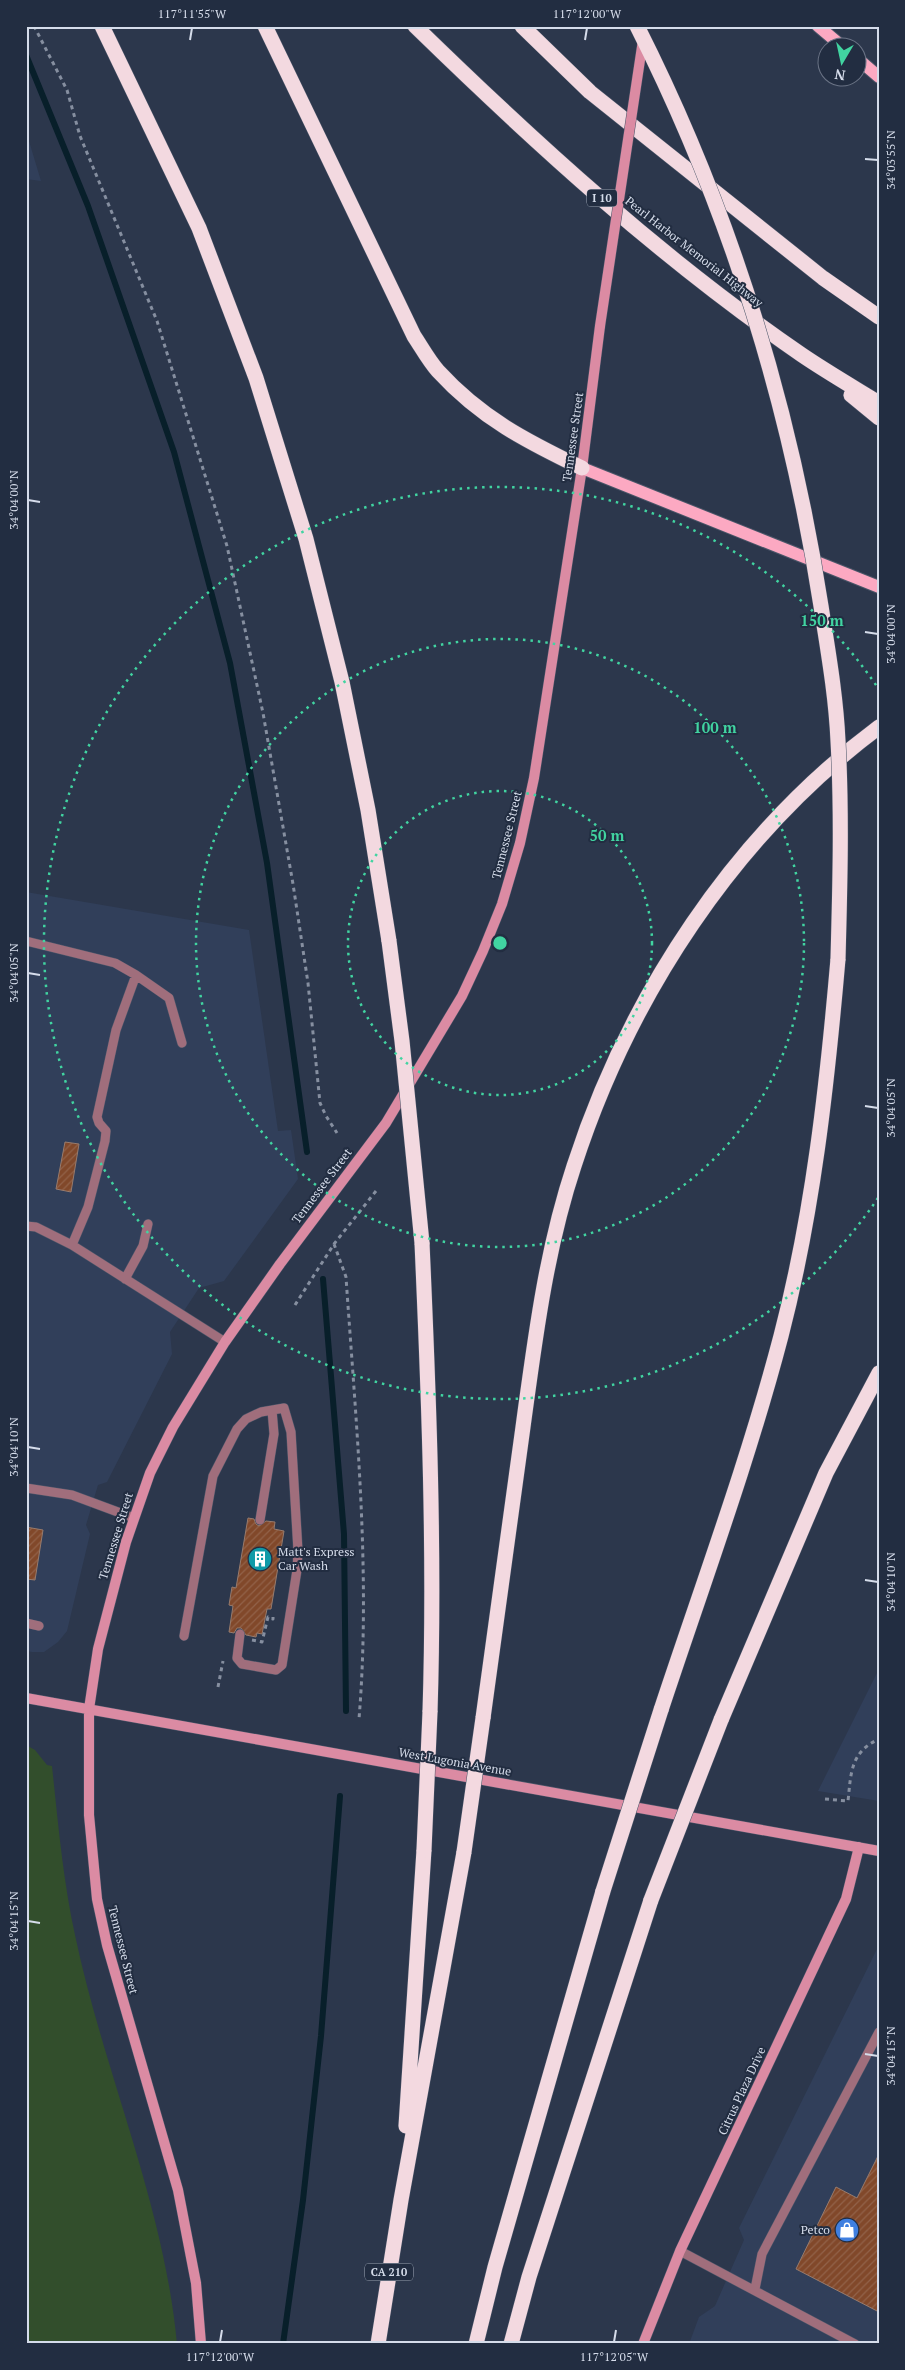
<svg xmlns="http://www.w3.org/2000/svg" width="905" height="2370" font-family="'PT Serif',serif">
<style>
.built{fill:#313f5a}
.green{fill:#324e2c}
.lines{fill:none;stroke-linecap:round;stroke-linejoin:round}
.stream{stroke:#081f2a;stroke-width:6}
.building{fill:url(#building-hatch);stroke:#977b6d}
.lane-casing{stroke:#4a5568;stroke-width:10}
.secondary-casing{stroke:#4a5568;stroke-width:11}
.primary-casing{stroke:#4a5568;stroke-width:14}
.highway-casing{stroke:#4a5568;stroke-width:16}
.path{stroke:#868fa0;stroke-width:3;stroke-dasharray:4 4;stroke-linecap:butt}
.lane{stroke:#a06e7c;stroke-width:9}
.secondary{stroke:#db8ba3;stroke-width:10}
.primary{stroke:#fca9c2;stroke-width:12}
.highway{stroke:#f3d9e0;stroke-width:15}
.secondary-bridge-casing{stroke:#4a5568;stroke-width:11;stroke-linecap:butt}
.highway-bridge-casing{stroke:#4a5568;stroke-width:16;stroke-linecap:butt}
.secondary-bridge{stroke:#db8ba3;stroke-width:10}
.highway-bridge{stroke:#f3d9e0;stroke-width:15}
.ticks{fill:none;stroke:#d5dcea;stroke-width:2}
.ring{fill:none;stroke:#41d4a1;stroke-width:2.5;stroke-dasharray:2.5 5}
.labels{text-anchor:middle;stroke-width:4;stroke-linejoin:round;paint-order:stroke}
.shield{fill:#222d41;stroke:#9fa8b7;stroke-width:1}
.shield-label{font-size:11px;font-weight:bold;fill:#d5dcea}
.street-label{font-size:12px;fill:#d5dcea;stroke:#222d41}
.poi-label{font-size:12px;fill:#d5dcea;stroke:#222d41;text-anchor:start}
.centre{fill:#41d4a1;stroke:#222d41;stroke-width:2.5}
.ring-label{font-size:15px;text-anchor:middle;font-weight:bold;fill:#41d4a1;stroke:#222d41;stroke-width:4;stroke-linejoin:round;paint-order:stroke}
.neatline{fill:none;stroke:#d5dcea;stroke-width:2}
.ticks-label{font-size:12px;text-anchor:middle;fill:#d5dcea}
</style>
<defs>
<pattern id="building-hatch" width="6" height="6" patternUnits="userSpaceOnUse" patternTransform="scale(1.25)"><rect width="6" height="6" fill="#81482a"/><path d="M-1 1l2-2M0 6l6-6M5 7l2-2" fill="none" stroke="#926249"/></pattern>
</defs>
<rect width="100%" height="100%" fill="#2c374c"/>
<!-- built -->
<path class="built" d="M26,131L41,181L26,179Z
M26,892L249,930L278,1131L291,1130L298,1179L224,1281L199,1288L170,1332L172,1354L107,1482L98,1485L86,1525L90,1534L67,1631L58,1642L44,1652H32L26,1651Z
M879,1669V1801L818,1791Z
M879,1945V2344H689L699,2317L715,2306L744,2240L739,2228Z"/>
<!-- green -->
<path class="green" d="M26,1745L35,1750L47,1765L52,1766C58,1822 63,1880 75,1935C104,2073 164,2203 177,2344H26Z"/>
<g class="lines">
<!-- stream -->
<path class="stream" d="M26,55L88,206L174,452L230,663L267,863L307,1152
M323,1279L344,1534L346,1711
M283,2344L303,2200L321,2036L340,1796"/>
</g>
<!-- building -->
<path class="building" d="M65,1142L79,1144L71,1192L56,1189Z
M248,1518L254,1519L256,1524L259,1526L266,1521L275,1522L274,1529L284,1531L271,1609H267L262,1634L257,1633L256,1637L246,1635L241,1628H237L234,1633L229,1632L233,1606L229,1605L232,1587L236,1588Z
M26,1527L43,1530L35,1580L26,1579Z
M879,2154V2312L796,2269L836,2187L857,2198Z"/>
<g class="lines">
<!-- lane casing -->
<g class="lane-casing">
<path id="lane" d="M26,941L115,963L136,975L169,998L182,1043
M26,1226L36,1227L72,1245L225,1342
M72,1245L88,1207L105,1141L106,1131L99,1123L97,1117L116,1030L136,975
M125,1279L143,1246L148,1224
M26,1488L72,1495L134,1518
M260,1520L274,1434L272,1410
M26,1623L39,1626
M184,1636L213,1476L237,1429L246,1419L261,1412L284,1408L291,1432L298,1551L297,1570L282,1665L276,1670L242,1664L237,1658L240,1634
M680,2251L855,2344
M755,2289L762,2254L879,2032"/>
</g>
<!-- secondary casing -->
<g class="secondary-casing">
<path id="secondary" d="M26,1698L879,1851
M201,2344L196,2283L178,2190L107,1945L97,1899L89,1815V1709L98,1649L126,1542L150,1473L173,1427L225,1342L280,1264L386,1123L462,996L483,951L502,904L520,843L534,778L582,468L600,326
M643,2344L680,2251L846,1899L859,1847"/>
</g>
<!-- primary casing -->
<g class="primary-casing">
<path id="primary" d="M818,26L844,48
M858,59L879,77
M582,468L879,587"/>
</g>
<!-- highway casing -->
<g class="highway-casing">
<path id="highway" d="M102,26L199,228L256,378L306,539L342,682L368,810L389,941
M265,26L414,336C422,348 429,361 438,371C481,418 526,441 582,468
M415,26C536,144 662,259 802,355C827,372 853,387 879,403
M522,26L590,92L823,278L879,317
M851,395L879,418
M422,1243C429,1400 435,1556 430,1712
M661,1710C702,1586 748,1462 781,1336C813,1213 827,1086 838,959
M483,1718C496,1621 509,1524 523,1427C535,1339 546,1250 574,1166C629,996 734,835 879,727
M721,1720L826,1473L879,1373
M406,2126L424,1850
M378,2344L401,2200L464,1852
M476,2344L495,2267L603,1891
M511,2344L529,2277L651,1900"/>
</g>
<!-- path -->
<path class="path" d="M34,26L67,90L80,136L157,321L227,546L263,713L293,884L308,983L320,1103L326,1116L337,1133
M334,1244L346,1277C356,1424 371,1572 359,1719
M295,1305L334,1244L376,1191
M252,1640L262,1642L268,1617L273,1619V1617
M218,1687L223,1661
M825,1799L848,1801C851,1774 850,1752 879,1739"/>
<!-- lane -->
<use href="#lane" class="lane"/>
<!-- secondary -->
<use href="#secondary" class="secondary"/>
<!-- primary -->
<use href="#primary" class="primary"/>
<!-- highway -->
<use href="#highway" class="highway"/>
<!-- secondary-bridge casing -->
<g class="secondary-bridge-casing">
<path id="secondary-bridge" d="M600,326L643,40"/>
</g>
<!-- highway-bridge casing -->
<g class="highway-bridge-casing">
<path id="highway-bridge" d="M637,26C729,208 790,406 821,606C828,651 836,696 838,741C842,813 840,886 838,959
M389,941L402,1041L422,1243
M424,1850L430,1712
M464,1852L483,1718
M603,1891L661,1710
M651,1900L721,1720"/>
</g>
<!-- secondary-bridge -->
<use href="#secondary-bridge" class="secondary-bridge"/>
<!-- highway-bridge -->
<use href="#highway-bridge" class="highway-bridge"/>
</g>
<!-- ticks -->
<path class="ticks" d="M190,40L192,28M585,40L587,28M865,159L878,160M28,500L40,502M865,632L878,634M28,973L40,975M865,1106L878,1108M28,1447L40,1449M865,1580L878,1582M28,1921L40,1923M865,2054L878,2056M220,2342L222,2330M614,2342L616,2330"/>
<!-- distance rings -->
<g class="ring">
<circle cx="500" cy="943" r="152"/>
<circle cx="500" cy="943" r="304"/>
<path d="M878 1198A456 456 0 1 1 878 688"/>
</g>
<!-- icons -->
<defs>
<g id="building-disc" transform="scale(1.25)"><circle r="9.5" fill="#0f9aa8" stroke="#222d41"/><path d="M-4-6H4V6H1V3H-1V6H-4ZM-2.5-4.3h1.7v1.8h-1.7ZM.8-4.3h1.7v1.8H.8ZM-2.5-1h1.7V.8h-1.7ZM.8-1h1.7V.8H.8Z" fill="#fff"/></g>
<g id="shop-disc" transform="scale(1.25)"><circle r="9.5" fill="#3f7fe0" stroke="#222d41"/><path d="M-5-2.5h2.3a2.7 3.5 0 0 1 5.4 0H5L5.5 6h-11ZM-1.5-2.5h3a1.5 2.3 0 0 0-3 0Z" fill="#fff"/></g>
</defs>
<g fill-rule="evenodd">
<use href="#building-disc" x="260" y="1559"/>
<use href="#shop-disc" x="847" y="2230"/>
</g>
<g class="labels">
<!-- shield labels -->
<g class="shield">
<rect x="587" y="189.5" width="30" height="17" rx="4"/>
<rect x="365" y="2263.5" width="48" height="17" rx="4"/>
</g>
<g class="shield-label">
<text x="602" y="202">I 10</text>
<text x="389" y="2276">CA 210</text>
</g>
<!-- street labels -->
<g class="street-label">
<text transform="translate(694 252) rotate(38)" y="4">Pearl Harbor Memorial Highway</text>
<text transform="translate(573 437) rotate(-82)" y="4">Tennessee Street</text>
<text transform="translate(507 835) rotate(-76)" y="4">Tennessee Street</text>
<text transform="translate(322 1186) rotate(-53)" y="4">Tennessee Street</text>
<text transform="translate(116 1536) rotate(-73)" y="4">Tennessee Street</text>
<text transform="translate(455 1762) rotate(10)" y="4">West Lugonia Avenue</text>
<text transform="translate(123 1950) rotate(76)" y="4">Tennessee Street</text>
<text transform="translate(742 2091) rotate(-65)" y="4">Citrus Plaza Drive</text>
</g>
<!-- poi labels -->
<g class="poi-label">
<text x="278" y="1556">Matt's Express<tspan x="278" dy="14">Car Wash</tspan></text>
<text x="830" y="2234" text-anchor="end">Petco</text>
</g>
</g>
<circle cx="500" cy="943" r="8" class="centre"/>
<g class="ring-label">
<text x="822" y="626">150 m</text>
<text x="715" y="733">100 m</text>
<text x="607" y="841">50 m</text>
</g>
<!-- border -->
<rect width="905" height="2370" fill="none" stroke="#222d41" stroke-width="55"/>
<!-- north arrow -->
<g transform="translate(842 62) rotate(189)"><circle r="24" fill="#222d41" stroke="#6a7385"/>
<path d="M0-4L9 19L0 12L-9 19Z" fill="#41d4a1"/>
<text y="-8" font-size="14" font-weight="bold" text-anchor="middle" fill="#d5dcea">N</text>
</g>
<rect x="28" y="28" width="850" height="2314" class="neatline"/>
<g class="ticks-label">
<text x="192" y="18">117°11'55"W</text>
<text x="587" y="18">117°12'00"W</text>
<text transform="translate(891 160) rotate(-90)" y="4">34°03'55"N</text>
<text transform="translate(14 500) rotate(-90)" y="4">34°04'00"N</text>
<text transform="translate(891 634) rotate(-90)" y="4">34°04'00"N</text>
<text transform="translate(14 973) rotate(-90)" y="4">34°04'05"N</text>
<text transform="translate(891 1108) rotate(-90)" y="4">34°04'05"N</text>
<text transform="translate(14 1447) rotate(-90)" y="4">34°04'10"N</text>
<text transform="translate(891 1582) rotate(-90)" y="4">34°04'10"N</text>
<text transform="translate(14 1921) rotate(-90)" y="4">34°04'15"N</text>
<text transform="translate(891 2056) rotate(-90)" y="4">34°04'15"N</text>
<text x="220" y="2361">117°12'00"W</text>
<text x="614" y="2361">117°12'05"W</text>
</g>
</svg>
